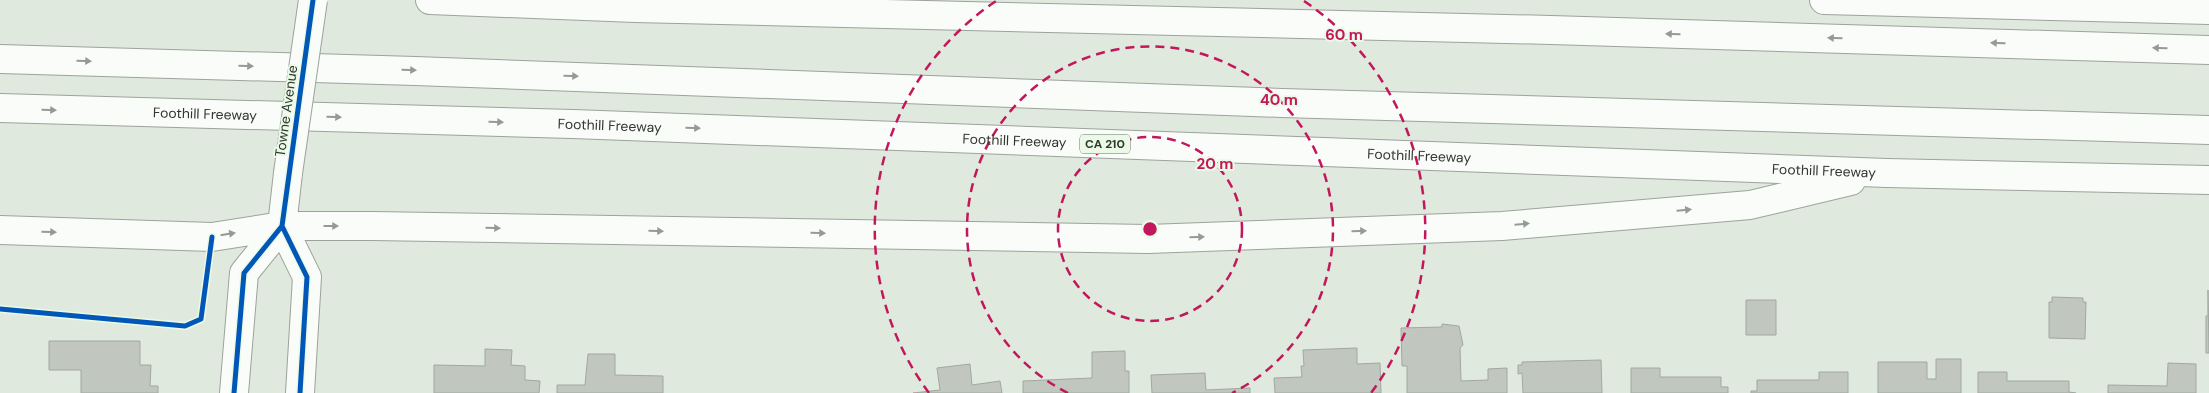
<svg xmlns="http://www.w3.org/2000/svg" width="2209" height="393" font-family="'DM Sans',sans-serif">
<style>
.building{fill:#c1c7bf;stroke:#a1a89f}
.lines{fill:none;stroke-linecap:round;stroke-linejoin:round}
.major-casing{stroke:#9ca39b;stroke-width:30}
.highway-casing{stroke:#9ca39b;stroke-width:30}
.major{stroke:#fafcfa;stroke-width:28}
.highway{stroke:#fafcfa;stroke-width:28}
.major-bridge-casing{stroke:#9ca39b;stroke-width:30;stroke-linecap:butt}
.major-bridge{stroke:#fafcfa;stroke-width:28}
.cycleway-casing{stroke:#eafae7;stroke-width:8}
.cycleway{stroke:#0057b8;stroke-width:5}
.oneway{fill:#969a96}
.ring{fill:none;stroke:#c2185b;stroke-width:2.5;stroke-dasharray:9 6}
.labels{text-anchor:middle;stroke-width:4;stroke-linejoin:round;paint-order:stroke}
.shield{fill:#eafae7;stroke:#697268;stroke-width:1}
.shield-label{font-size:12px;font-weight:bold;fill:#323831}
.street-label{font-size:14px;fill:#323831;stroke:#eafae7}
.centre{fill:#c2185b;stroke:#eafae7;stroke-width:2.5}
.ring-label{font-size:15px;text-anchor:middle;font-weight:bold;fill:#c2185b;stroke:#eafae7;stroke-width:4;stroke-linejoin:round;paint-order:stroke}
</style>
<rect width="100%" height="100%" fill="#e0e9de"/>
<!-- building -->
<path class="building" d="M2208,290L2209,353H2206V316H2208Z
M2052,297L2083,298V302H2086L2085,339L2049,338V302H2052Z
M1746,300H1776V335H1746Z
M1442,324L1459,326L1463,345L1460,348L1461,381L1488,380V369L1507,368V393H1407V366H1402L1401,328L1442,327Z
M49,341H140V365H151L150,386H158V393H81V370H49Z
M1357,348V364L1380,363L1381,393H1275L1274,378L1302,377L1301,366H1304L1303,350Z
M485,349L512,350L511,365L525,366V380L540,381L539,393H434V365L485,366Z
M1125,351V371H1129V393H1023V381L1092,378V352Z
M588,354H615V375L663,376V393H557V385H585Z
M1936,359H1961V393H1878V362H1927V379H1936Z
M1601,360L1602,393H1523L1522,373L1518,374V365H1522V362Z
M2168,363L2196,364V393H2108V385L2167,386Z
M970,364L972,385L1000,381L1002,393H913L940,390L937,368Z
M1631,368H1660V377H1721V387H1728V393H1631Z
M1819,372H1848V393H1751V391H1757V380H1819Z
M1978,372H2007V381H2069V392L2076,393H1978Z
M1205,373L1206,390L1250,388V393H1152L1151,375Z"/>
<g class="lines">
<!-- major casing -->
<g class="major-casing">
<path id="major" d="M288,173L282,226L307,277L300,393
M234,393L244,273L282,226"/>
</g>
<!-- highway casing -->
<g class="highway-casing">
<g id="highway">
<path d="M430,0L635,8L1551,30L2209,50"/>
<path d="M1824,0L2209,10"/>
<path d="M0,59L415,71L1282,103L2209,130"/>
<path id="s1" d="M0,108L573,124L1887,173L2209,180"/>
<path d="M0,230L212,237L282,226H373L1148,239L1502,226L1750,205L1851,181"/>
</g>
</g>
<!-- major -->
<use href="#major" class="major"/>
<!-- highway -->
<use href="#highway" class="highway"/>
<!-- major-bridge casing -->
<g class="major-bridge-casing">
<path id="major-bridge" d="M288,173L313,0"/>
</g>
<!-- major-bridge -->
<use href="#major-bridge" class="major-bridge"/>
<!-- cycleway casing -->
<g class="cycleway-casing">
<path id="cycleway" d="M0,309L185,326L201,319L212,237
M234,393L244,273L282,226
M300,393L307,277L282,226L313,0"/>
</g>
<!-- cycleway -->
<use href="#cycleway" class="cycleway"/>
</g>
<!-- one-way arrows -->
<defs><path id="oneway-solid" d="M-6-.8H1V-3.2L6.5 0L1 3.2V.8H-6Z" transform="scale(1.25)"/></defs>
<g class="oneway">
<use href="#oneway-solid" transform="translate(1673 34) rotate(-178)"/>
<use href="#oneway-solid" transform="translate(1835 38) rotate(-178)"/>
<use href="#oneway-solid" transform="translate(1998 43) rotate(-178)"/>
<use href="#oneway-solid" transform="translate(2160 48) rotate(-178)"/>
<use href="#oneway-solid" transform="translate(84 61) rotate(2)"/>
<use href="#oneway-solid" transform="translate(246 66) rotate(2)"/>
<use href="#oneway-solid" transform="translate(409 70) rotate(2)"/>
<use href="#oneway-solid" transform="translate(571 76) rotate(2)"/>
<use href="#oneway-solid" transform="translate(49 110) rotate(2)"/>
<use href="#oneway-solid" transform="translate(334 117) rotate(2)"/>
<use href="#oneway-solid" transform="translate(496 122) rotate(2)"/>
<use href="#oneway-solid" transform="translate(693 128) rotate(2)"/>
<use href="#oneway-solid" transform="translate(1684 210) rotate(-5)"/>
<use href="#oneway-solid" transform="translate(1522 224) rotate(-5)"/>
<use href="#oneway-solid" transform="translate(331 226)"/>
<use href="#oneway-solid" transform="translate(493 228) rotate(1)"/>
<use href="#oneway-solid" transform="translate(656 231) rotate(1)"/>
<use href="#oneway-solid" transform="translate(1359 231) rotate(-2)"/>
<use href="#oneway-solid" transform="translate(49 232) rotate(2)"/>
<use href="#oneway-solid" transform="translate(818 233) rotate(1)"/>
<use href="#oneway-solid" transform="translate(228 234) rotate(-9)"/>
<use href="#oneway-solid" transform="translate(1197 237) rotate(-2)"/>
</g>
<!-- distance rings -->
<g class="ring">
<circle cx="1150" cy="229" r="92"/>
<path d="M1068 393A183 183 0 1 1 1232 393"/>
<path d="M929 393A275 275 0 0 1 996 1M1304 1A275 275 0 0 1 1371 393"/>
</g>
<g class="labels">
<!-- shield labels -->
<rect class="shield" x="1080" y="134.5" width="50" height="19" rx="4"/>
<g class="shield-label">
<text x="1105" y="148">CA 210</text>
</g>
<!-- street labels -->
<g class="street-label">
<text transform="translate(286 111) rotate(-82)" y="5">Towne Avenue</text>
<text dy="5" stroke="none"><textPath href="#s1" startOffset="205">Foothill Freeway</textPath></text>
<text dy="5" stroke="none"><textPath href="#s1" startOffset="610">Foothill Freeway</textPath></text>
<text dy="5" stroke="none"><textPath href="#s1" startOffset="1015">Foothill Freeway</textPath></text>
<text dy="5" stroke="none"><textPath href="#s1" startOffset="1420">Foothill Freeway</textPath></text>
<text dy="5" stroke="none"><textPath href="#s1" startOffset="1825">Foothill Freeway</textPath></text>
</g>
</g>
<circle cx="1150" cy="229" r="8" class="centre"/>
<g class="ring-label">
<text x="1344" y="40">60 m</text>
<text x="1279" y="105">40 m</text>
<text x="1215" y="169">20 m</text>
</g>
</svg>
